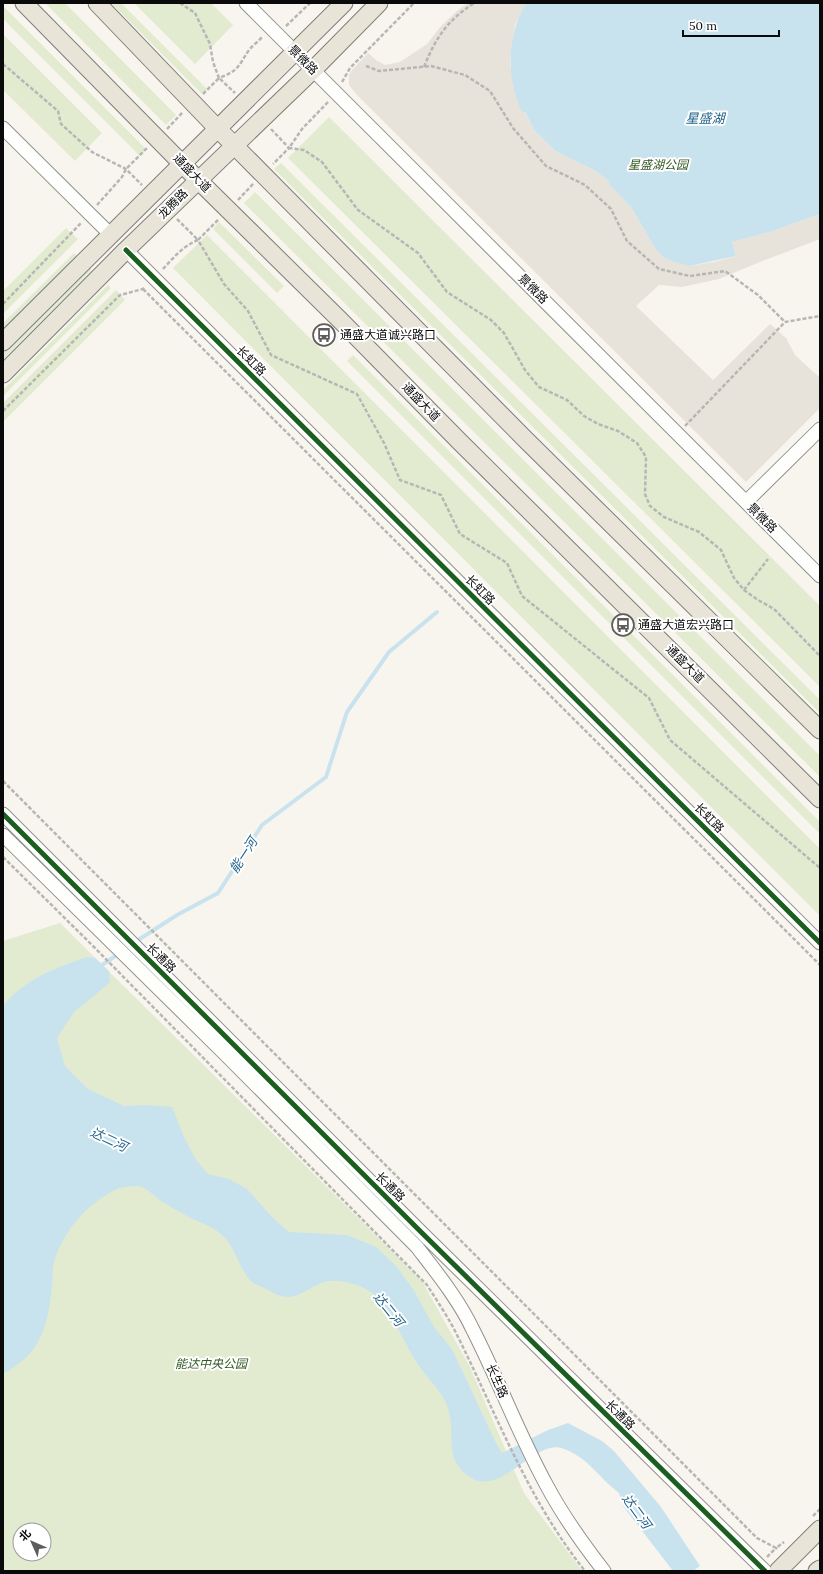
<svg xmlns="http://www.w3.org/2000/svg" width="823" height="1574" font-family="Lora,'Noto Sans SC',serif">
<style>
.green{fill:#e2ebd0;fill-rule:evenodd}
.plaza{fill:#e7e3da}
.water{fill:#c8e3ee}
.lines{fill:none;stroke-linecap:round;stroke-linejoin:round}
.stream{stroke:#c8e3ee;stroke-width:4}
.minor-casing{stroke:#91908d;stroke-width:15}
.major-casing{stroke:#7e7d7a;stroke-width:19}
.path{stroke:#b7b6b5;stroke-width:2.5;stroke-dasharray:4 2;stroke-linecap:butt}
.minor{stroke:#fefefc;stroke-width:13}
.major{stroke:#e9e4d8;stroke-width:17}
.cycleway-casing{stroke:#fff;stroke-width:8}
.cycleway{stroke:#1b5e20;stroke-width:5}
.labels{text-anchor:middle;stroke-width:4;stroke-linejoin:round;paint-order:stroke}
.street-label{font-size:12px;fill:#0a0a0a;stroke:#fff}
.park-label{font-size:12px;font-style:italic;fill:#315922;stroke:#fff}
.poi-label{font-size:12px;fill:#0a0a0a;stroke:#fff;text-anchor:start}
.water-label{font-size:13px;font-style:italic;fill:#22648c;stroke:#fff}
</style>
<rect width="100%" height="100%" fill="#f8f5ee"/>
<!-- green -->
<path class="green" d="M45,3H65L176,115L166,125Z
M111,3H121L207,89L202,94Z
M134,3H211L233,25L195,64Z
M3,6L146,149L140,156L3,19Z
M3,34L102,133L75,161L3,90Z
M329,117L820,606V687L288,158Z
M281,163L820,700V713L274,169Z
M255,192L820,756V777L244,203Z
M219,222L284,286L277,293L213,229Z
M66,228L78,239L3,314V291Z
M207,235L820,849V916L173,268Z
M74,253L78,257L3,332V323Z
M89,267L92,270L3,360V353Z
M108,285L111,288L3,396V390Z
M116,290L125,300L3,422V403Z
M353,355L820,822V834L347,361Z
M60,923L422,1281L470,1367L524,1493L582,1571H3V941ZM20,1530H44V1554H20Z"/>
<!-- plaza -->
<path class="plaza" d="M468,3H526L515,25L511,48L510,65L522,112L524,111L534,130L555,151L594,170L610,182L631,207L656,250L690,266L714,262L736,256L732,242L770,232L820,214V239L760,262L719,279L682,287L659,285L636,306L713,380L770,324L786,338L795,355L820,378V408L746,482L357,95L349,85V75L352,70L368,53L376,60L385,65L400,62L427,44L441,26L458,10Z"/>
<!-- water -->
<path class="water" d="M526,3H820V214L770,232L732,242L736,256L690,266L674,262L665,258L656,250L631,207L609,184L610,182L594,170L555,151L534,130L525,112H522C506,77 506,37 526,3Z
M87,957L95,958L109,971L110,982L93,997L74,1012L57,1038L65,1066L88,1089L124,1106L147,1105L172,1107L185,1139L196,1160L208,1174L229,1179L247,1189L272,1217L289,1232L347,1235L376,1247L395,1265L413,1289L434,1327L452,1349L496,1443L502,1453L548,1430L568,1423L602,1441L614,1451L661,1507L700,1566L693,1571H673L623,1506L619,1493C599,1478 586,1455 561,1448C535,1441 502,1494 473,1479C440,1460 458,1434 447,1405C440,1389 426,1377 417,1363C404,1343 390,1308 372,1293C360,1284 338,1278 324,1282C312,1286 302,1295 290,1297C281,1298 271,1292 264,1288C260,1286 254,1284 251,1281C241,1272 235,1248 225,1238C215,1227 202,1224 189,1217C180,1213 170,1206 161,1201C155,1196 145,1187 138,1186C132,1186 120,1187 115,1190C87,1204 62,1232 54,1263C52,1270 53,1278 52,1286C48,1326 41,1354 3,1374V1006C24,979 56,968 87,957Z"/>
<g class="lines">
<!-- stream -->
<path class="stream" d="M135,942L177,915L218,893L262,825L326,777L347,712L389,652L437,612
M99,967L120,953"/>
<!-- minor casing -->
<g class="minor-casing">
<path id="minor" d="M246,3L820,576
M3,128L110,234
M126,250L820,943
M746,502L820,429
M3,814L421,1232L765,1571
M3,835L225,1054L417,1247C437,1273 459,1300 473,1330C499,1381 519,1435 547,1486C563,1516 583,1544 604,1571"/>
</g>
<!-- major casing -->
<g class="major-casing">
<path id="major" d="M24,3L198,180L340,320L460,442L820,799
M97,3L217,128L526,440L820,730
M3,342L344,3
M3,374L126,250L313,70L379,3
M778,1571L820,1529
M817,1571L820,1569"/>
</g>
<!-- path -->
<path class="path" d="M180,3L195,13L210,44L213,62L219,78C240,70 238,66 249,50C253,45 259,41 263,36
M286,26L310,3
M3,64L58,111L61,124L92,152L126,169L142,185
M366,66L379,71L431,66L465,75L490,91L513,128L546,166L585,185L611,209L627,241L659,269L690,276L725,271L758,295L785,322
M424,67C436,37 447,21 474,3
M342,82L350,68L414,3
M203,94L219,78L235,93
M328,102L302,129L289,148L304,150L322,162L358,210L418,253L447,292L491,320L504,333L525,370L539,387L567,400L584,416L598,424L618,431L637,443L646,457L645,494L650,506L664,517L699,532L721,550L734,578L744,590L758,600L774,609L820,656
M167,129L183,112
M271,129L289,148L273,164
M238,200L254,183
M97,205L122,177L126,169L148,147
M177,219L198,240L219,219
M163,269C173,258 183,246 198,240L224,284L248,311L271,355L357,394L384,443L400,480L441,495L460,534L507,563L522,596L649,698L670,740L820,868
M143,289L820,965
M3,304L82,222
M3,411L120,295L143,289L145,287
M685,426L785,322L820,316
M744,590L768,559
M3,781L757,1538L776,1548L784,1542
M3,857L94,947L427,1285C436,1299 446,1314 454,1329C496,1412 526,1497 585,1571
M813,1516L820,1509
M767,1557L776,1548L777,1549"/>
<!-- minor -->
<use href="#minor" class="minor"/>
<!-- major -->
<use href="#major" class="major"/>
<!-- cycleway casing -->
<g class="cycleway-casing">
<path id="cycleway" d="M126,250L820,943
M3,814L421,1232L765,1571"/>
</g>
<!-- cycleway -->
<use href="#cycleway" class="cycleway"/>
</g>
<!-- icons -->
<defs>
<g id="bus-ring" transform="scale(1.15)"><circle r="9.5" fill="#fff" stroke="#5d5c5a" stroke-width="1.5"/><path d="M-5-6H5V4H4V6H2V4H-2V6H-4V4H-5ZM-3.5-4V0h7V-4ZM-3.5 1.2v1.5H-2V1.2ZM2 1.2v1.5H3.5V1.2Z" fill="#5d5c5a"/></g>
</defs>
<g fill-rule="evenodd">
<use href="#bus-ring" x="324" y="335"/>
<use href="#bus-ring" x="623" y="625"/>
</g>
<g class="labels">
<!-- street labels -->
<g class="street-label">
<text transform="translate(303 60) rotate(45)" y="4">景微路</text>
<text transform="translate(192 173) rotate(46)" y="4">通盛大道</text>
<text transform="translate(173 204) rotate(-45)" y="4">龙腾路</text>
<text transform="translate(533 289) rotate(45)" y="4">景微路</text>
<text transform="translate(251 361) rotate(45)" y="4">长虹路</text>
<text transform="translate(421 402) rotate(46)" y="4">通盛大道</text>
<text transform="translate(762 518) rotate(45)" y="4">景微路</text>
<text transform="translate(480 590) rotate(45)" y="4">长虹路</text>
<text transform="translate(685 664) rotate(45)" y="4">通盛大道</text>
<text transform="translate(709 818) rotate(45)" y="4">长虹路</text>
<text transform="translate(161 958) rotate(45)" y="4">长通路</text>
<text transform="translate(390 1187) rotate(45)" y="4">长通路</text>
<text transform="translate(497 1381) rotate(66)" y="4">长生路</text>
<text transform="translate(620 1415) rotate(45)" y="4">长通路</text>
</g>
<!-- park labels -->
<g class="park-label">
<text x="658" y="169">星盛湖公园</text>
<text x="211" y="1368">能达中央公园</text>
</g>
<!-- poi labels -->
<g class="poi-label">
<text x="340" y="339">通盛大道诚兴路口</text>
<text x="638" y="629">通盛大道宏兴路口</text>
</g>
<!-- water labels -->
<g class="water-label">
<text x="705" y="123">星盛湖</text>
<text transform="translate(243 855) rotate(-57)" y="5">能一河</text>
<text transform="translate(109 1139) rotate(25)" y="5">达二河</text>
<text transform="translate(389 1309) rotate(51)" y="5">达二河</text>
<text transform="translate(637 1511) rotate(54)" y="5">达二河</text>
</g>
</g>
<!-- border -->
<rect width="823" height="1574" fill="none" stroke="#0a0a0a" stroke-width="8"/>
<!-- north arrow -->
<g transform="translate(32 1542) rotate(315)"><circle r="19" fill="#ffffff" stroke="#9d9d9d"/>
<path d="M0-3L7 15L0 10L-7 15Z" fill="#5d5c5a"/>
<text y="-6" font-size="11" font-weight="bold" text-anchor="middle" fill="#0a0a0a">北</text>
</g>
<!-- scale -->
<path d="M683 30v6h96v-6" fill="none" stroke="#0a0a0a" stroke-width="2"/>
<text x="689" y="30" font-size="12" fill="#0a0a0a" stroke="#ffffff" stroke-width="3" paint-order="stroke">50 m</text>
</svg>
